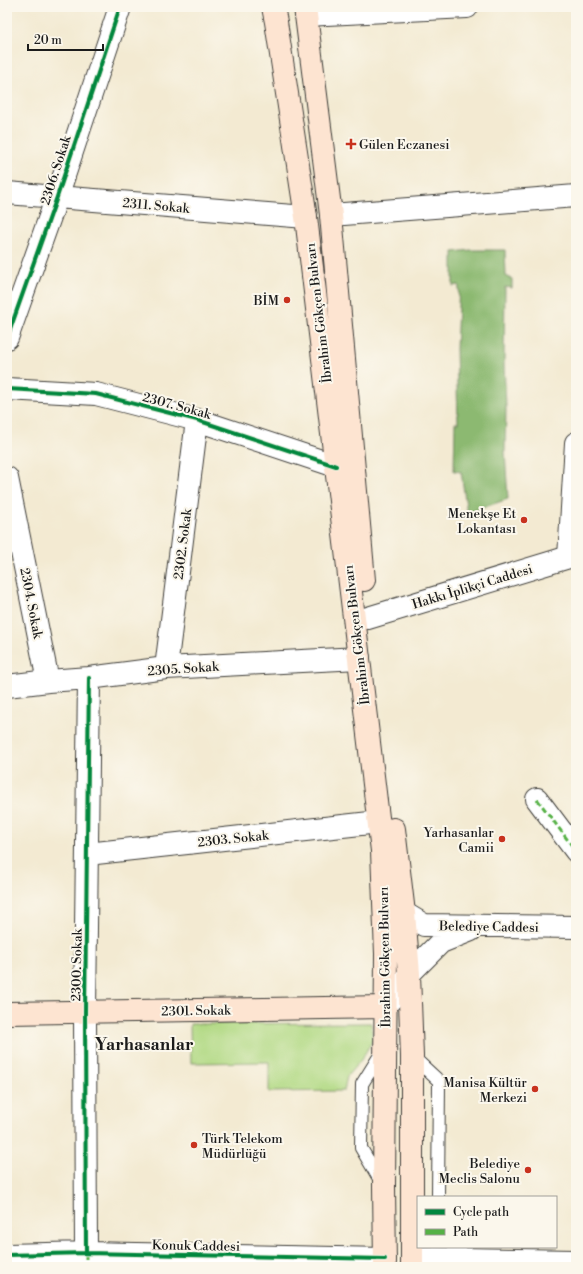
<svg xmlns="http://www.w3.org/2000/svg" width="583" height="1274" font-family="'Libre Bodoni',serif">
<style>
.green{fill:#b1d983;stroke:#667a50}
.forest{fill:#8cb971;stroke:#546a46}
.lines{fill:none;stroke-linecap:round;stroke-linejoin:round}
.service-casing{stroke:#3c3b37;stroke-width:14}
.pedestrian-casing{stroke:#3c3b37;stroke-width:21}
.minor-casing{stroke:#3c3b37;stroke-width:24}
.tertiary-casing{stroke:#3c3b37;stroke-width:24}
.secondary-casing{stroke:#3c3b37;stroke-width:24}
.service{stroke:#fff;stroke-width:12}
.pedestrian{stroke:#fff;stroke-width:19}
.minor{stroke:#fff;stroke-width:22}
.tertiary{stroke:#fff;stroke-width:22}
.secondary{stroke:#fde4d1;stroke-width:22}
.quiet{stroke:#55b145;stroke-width:3;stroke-dasharray:6 3;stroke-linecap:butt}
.cycleway-casing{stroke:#fbf7ec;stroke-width:6}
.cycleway{stroke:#00873e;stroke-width:4}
.poi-dot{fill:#c8321e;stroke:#fbf7ec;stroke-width:1.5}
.labels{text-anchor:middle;stroke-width:4;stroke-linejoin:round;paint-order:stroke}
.poi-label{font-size:13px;fill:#1c1c1c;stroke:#fbf7ec;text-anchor:end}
.street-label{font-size:13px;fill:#1c1c1c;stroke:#fbf7ec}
.district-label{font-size:17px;font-weight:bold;fill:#1c1c1c;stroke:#fbf7ec}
</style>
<rect width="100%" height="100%" fill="#fbf7ec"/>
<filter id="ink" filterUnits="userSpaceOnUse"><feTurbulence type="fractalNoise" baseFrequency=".025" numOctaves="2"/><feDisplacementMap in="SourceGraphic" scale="8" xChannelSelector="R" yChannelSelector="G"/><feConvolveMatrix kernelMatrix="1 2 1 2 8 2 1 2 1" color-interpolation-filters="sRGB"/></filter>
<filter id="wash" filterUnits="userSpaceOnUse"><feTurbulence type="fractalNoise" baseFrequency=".012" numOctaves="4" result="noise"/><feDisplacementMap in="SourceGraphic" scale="16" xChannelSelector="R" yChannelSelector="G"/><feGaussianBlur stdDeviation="0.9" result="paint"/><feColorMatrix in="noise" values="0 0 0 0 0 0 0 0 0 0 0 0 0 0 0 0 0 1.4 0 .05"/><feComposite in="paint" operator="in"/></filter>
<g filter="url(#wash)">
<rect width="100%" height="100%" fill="#f3ead2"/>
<!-- green -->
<path class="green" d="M371,1023L373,1040L361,1060L347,1076L344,1091L269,1092V1062L191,1063L190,1024Z"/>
<!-- forest -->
<path class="forest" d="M471,250H505L506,276L512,279V288L505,287L504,363L506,408L505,452L508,499L467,513L461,472L454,471L455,423H458L456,349L459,285L453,286V252Z"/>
</g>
<g filter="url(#ink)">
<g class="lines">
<!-- service casing -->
<g class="service-casing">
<path id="service" d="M412,1056L439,1081L438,1197
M381,1182L361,1148L362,1084L382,1052"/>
</g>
<!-- pedestrian casing -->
<g class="pedestrian-casing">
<path id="pedestrian" d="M86,1253V1267"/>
</g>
<!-- minor casing -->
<g class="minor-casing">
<path id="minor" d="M306,15L467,7
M7,193L306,217
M331,215L576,196
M7,338L57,197L120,7
M7,389L96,394L197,420L336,466
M7,478L48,681
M569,557L576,443
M166,668L197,420
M7,686L48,681L89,678L166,668L359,658
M537,799L576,851
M87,854L379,822
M86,1253L85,1012L89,678
M7,1255L86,1253L385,1259"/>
</g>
<!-- tertiary casing -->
<g class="tertiary-casing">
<path id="tertiary" d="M368,618L569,557H576
M404,913L424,925L576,927
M385,1007L409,974L441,942L471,930
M412,1258L576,1261"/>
</g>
<!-- secondary casing -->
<g class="secondary-casing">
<path id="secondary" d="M273,7L276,22L306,217L382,851L386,954L384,1186L385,1267
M305,7L331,215L364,580
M394,829L404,913L409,974L412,1056V1267
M7,1013L385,1007"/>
</g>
<!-- service -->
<use href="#service" class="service"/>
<!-- pedestrian -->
<use href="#pedestrian" class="pedestrian"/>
<!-- minor -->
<use href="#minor" class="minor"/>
<!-- tertiary -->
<use href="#tertiary" class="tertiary"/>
<!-- secondary -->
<use href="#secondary" class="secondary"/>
<!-- quiet -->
<path class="quiet" d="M537,799L576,851
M86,1253V1267"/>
<!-- cycleway casing -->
<g class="cycleway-casing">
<path id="cycleway" d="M7,338L57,197L120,7
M7,389L96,394L197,420L336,466
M86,1253L85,1012L89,678
M7,1255L86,1253L385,1259"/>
</g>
<!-- cycleway -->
<use href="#cycleway" class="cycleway"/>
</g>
</g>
<!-- markers -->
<g class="poi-dot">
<path d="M349 138h4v4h4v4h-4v4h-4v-4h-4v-4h4z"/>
<circle cx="287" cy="300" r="4"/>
<circle cx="524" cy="520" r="4"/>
<circle cx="502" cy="839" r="4"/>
<circle cx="535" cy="1089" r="4"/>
<circle cx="194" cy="1145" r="4"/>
<circle cx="528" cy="1170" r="4"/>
</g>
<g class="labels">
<!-- poi labels -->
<g class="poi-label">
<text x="359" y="149" text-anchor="start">Gülen Eczanesi</text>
<text x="279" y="305">BİM</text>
<text x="516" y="518">Menekşe Et<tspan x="516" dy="15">Lokantası</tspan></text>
<text x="494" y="837">Yarhasanlar<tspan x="494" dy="15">Camii</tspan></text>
<text x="527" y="1087">Manisa Kültür<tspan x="527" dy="15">Merkezi</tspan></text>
<text x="202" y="1143" text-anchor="start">Türk Telekom<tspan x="202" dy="15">Müdürlüğü</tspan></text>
<text x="520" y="1168">Belediye<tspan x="520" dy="15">Meclis Salonu</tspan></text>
</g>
<!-- street labels -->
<g class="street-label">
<text transform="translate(55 170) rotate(-72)" y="5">2306. Sokak</text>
<text transform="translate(156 205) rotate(5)" y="5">2311. Sokak</text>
<text transform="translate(318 313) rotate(-97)" y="5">İbrahim Gökçen Bulvarı</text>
<text transform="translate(177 405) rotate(15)" y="5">2307. Sokak</text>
<text transform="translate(182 544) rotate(-83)" y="5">2302. Sokak</text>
<text transform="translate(472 586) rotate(-17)" y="5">Hakkı İplikçi Caddesi</text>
<text transform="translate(32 603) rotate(79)" y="5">2304. Sokak</text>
<text transform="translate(356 635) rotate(-97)" y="5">İbrahim Gökçen Bulvarı</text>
<text transform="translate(183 668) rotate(-4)" y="5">2305. Sokak</text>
<text transform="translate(233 838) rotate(-6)" y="5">2303. Sokak</text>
<text transform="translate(489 926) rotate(1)" y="5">Belediye Caddesi</text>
<text transform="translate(384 957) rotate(-91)" y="5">İbrahim Gökçen Bulvarı</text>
<text transform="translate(76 965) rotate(-89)" y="5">2300. Sokak</text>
<text transform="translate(196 1010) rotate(-1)" y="5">2301. Sokak</text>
<text transform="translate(196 1245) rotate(1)" y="5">Konuk Caddesi</text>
</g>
<!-- district labels -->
<g class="district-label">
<text x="144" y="1050">Yarhasanlar</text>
</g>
</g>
<!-- margin -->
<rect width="583" height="1274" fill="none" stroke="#fbf7ec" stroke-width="24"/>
<!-- legend -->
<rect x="417" y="1196" width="140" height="52" fill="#fbf7ec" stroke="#a29f99"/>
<rect x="425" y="1209" width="20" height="6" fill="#00873e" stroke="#a29f99"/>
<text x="453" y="1216" font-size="12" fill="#1c1c1c">Cycle path</text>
<rect x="425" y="1229" width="20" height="6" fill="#55b145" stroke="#a29f99"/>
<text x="453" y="1236" font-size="12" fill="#1c1c1c">Path</text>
<!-- scale -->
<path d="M28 44v6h75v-6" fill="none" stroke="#1c1c1c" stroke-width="2"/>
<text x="34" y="44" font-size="12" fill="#1c1c1c" stroke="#fbf7ec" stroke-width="3" paint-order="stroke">20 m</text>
</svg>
